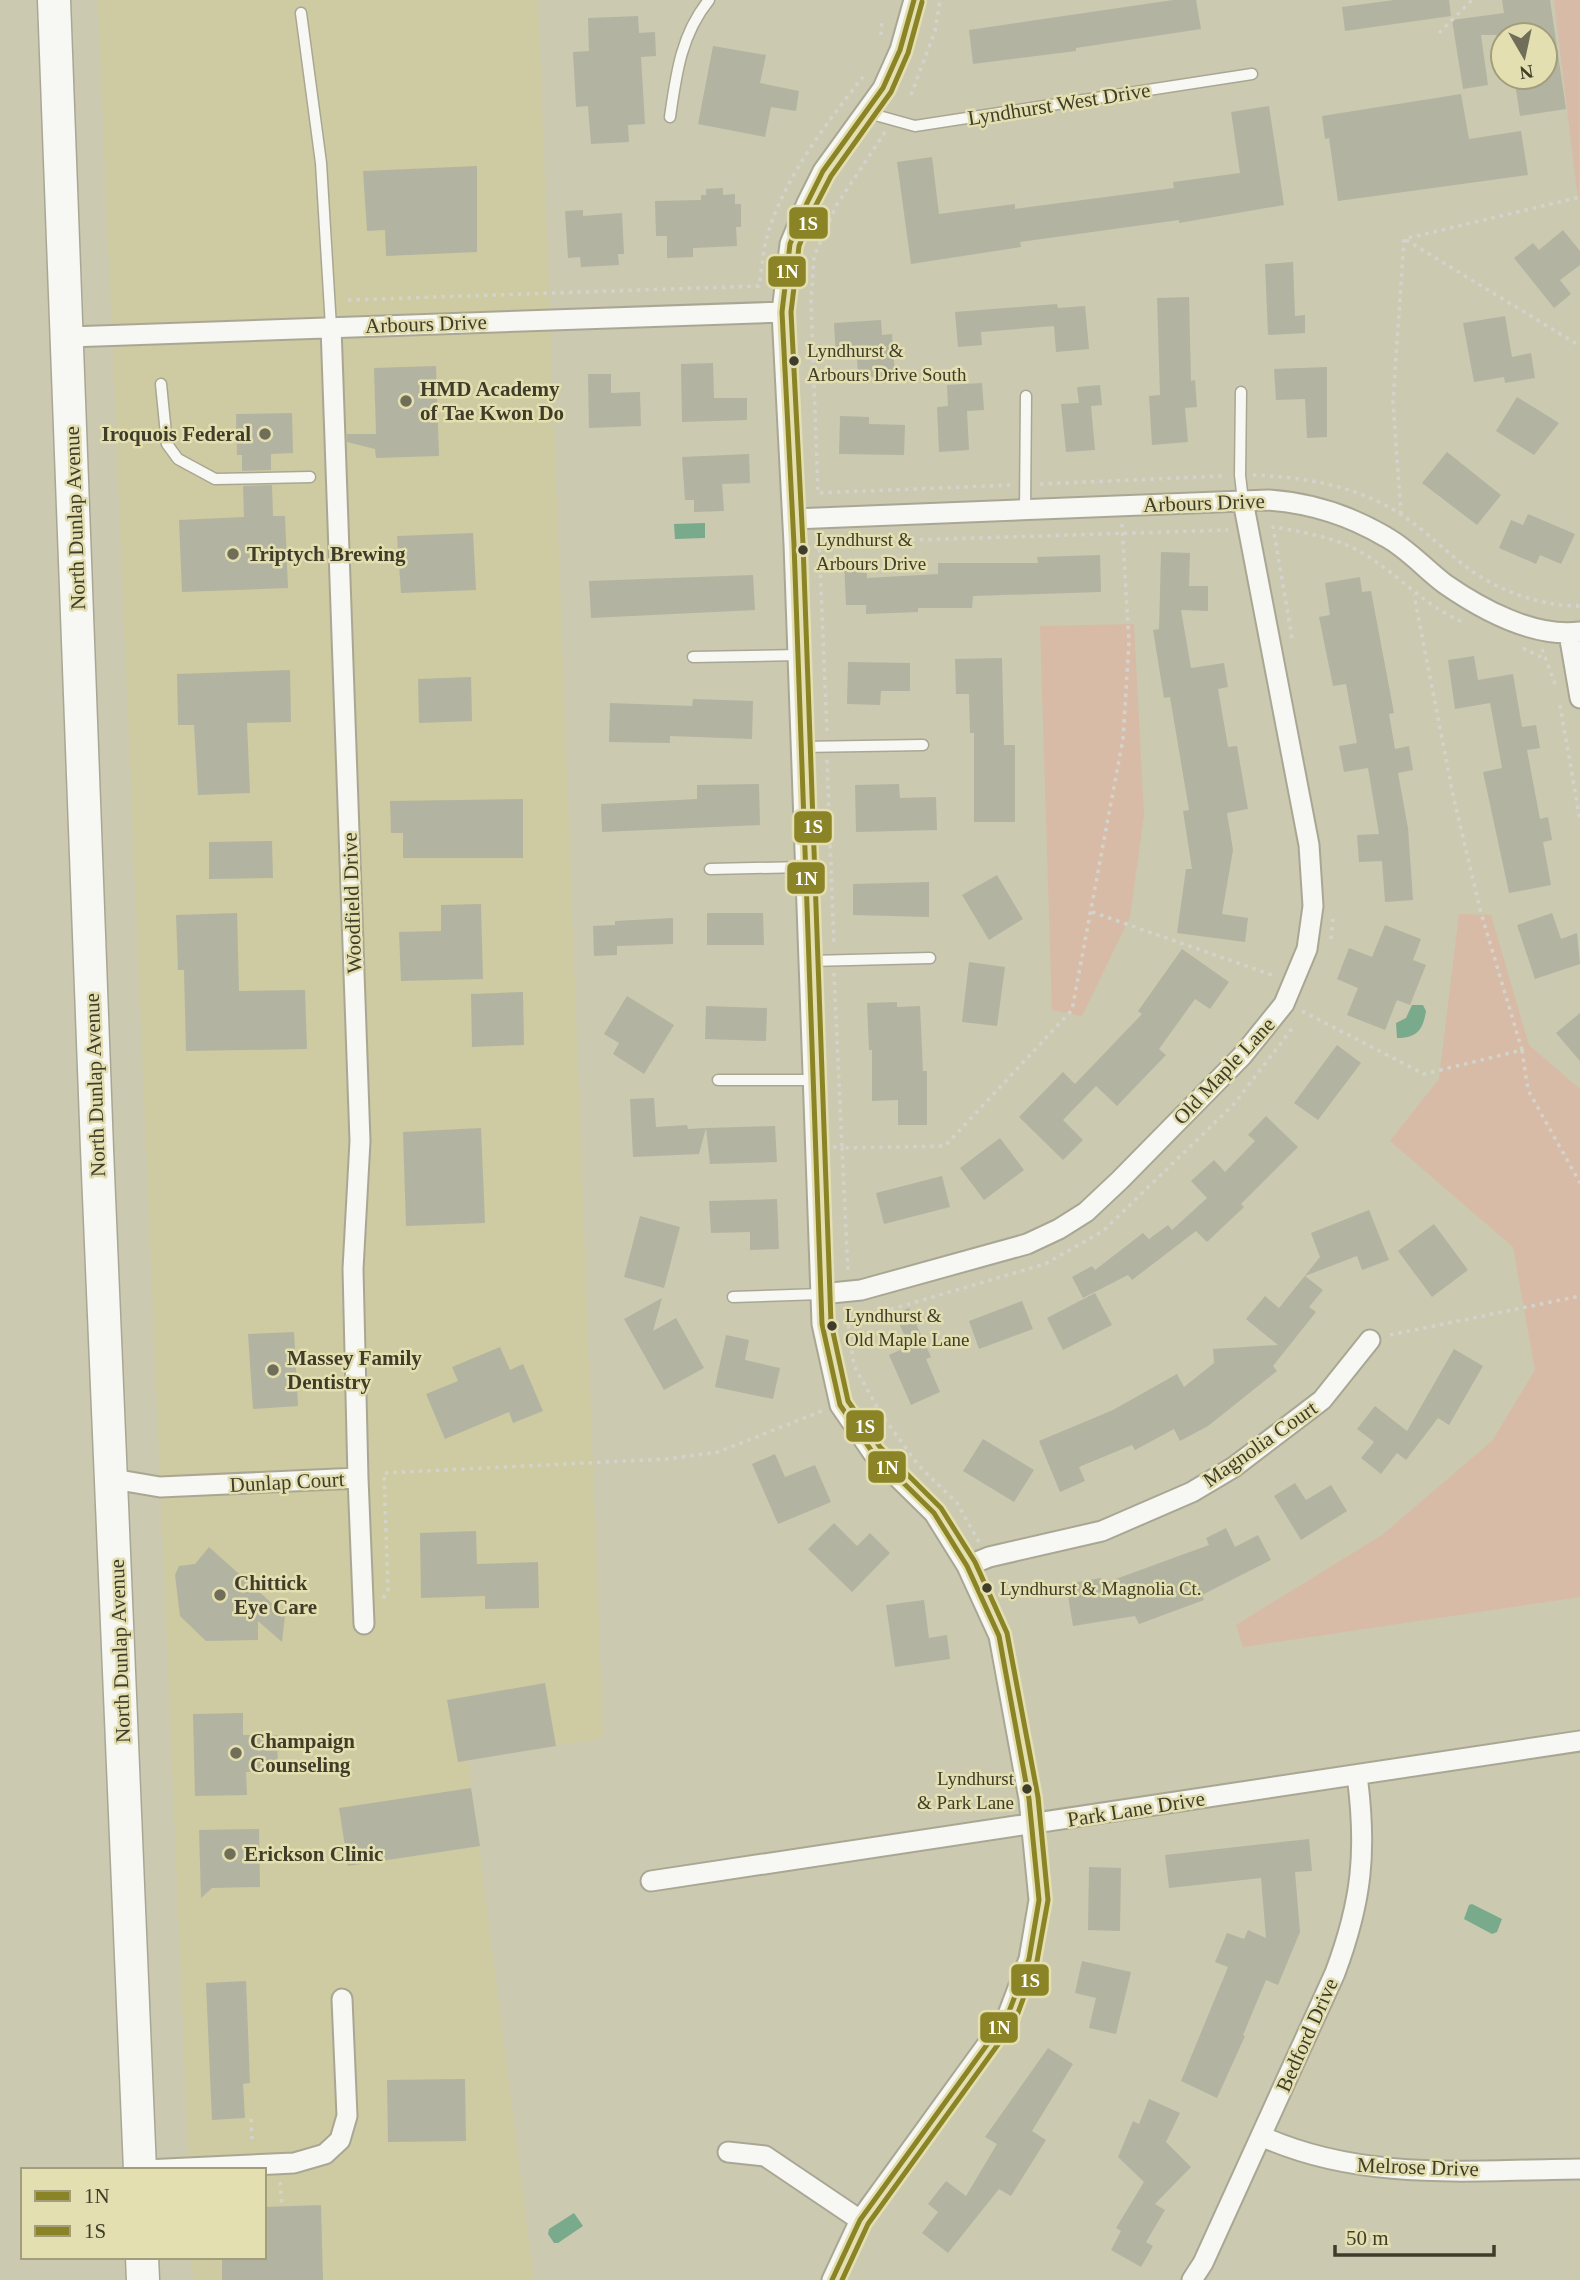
<svg xmlns="http://www.w3.org/2000/svg" width="1580" height="2280" font-family="Georgia,serif">
<style>
.built{fill:#cecaa1}
.green{fill:#d8bba6}
.water{fill:#7aaa8c}
.building{fill:#b2b4a1}
.lines{fill:none;stroke-linecap:round;stroke-linejoin:round}
.service-casing{stroke:#a9a794;stroke-width:13}
.minor-casing{stroke:#a9a794;stroke-width:23}
.primary-casing{stroke:#a9a794;stroke-width:35}
.path{stroke:#d4d3cb;stroke-width:3.5;stroke-dasharray:3.5 5;stroke-linecap:butt}
.service{stroke:#f7f7f3;stroke-width:10}
.minor{stroke:#f7f7f3;stroke-width:19}
.primary{stroke:#f7f7f3;stroke-width:32}
.bus-1-casing{stroke:#e4dfb1;stroke-width:10}
.bus-2-casing{stroke:#e4dfb1;stroke-width:10}
.bus-1{stroke:#8b8426;stroke-width:5}
.bus-2{stroke:#8b8426;stroke-width:5}
.bus-dot{fill:#3f3d2a;stroke:#e4dfb1;stroke-width:2.5}
.poi-dot{fill:#706e59;stroke:#e4dfb1;stroke-width:2.5}
.labels{text-anchor:middle;stroke-width:5;stroke-linejoin:round;paint-order:stroke}
.bus-label{font-size:19px;fill:#3f3d2a;stroke:#e4dfb1;text-anchor:start}
.street-label{font-size:21px;fill:#3f3d2a;stroke:#e4dfb1}
.poi-label{font-size:21px;font-weight:bold;fill:#3f3d2a;stroke:#e4dfb1;text-anchor:start}
.line-badge{stroke:#e4dfb1;stroke-width:2.5}
.badge-label{font-size:19px;text-anchor:middle;font-weight:bold;fill:#fff}
</style>
<rect width="100%" height="100%" fill="#cbc9b0"/>
<!-- built -->
<path class="built" d="M98,0H538L603,1738L468,1760L534,2280H193L192,2257H264V2170H189Z"/>
<!-- green -->
<path class="green" d="M1554,0H1580L1579,201L1576,184Z
M1134,624L1144,815L1130,917L1082,1016L1052,1010L1040,626Z
M1459,914L1491,915L1529,1045L1580,1089V1597L1243,1647L1236,1625L1382,1535L1492,1441L1535,1370L1513,1247L1390,1141L1439,1079Z"/>
<!-- water -->
<path class="water" d="M705,523V538L675,539L674,524Z
M1412,1005H1423L1426,1011C1423,1030 1417,1038 1397,1038L1396,1023L1406,1018Z
M1472,1904L1502,1919L1497,1932L1492,1934L1464,1919L1469,1905Z
M574,2213L583,2226L558,2243H554L548,2234L549,2229Z"/>
<!-- building -->
<path class="building" d="M1173,0H1196L1201,29L1076,48V51L973,64L969,30Z
M1394,0H1449L1451,16L1345,31L1342,7Z
M1502,0H1550L1566,109L1520,116L1514,77H1545V35H1481L1488,85L1463,89L1452,20L1504,13Z
M638,16L639,33L655,32L656,56L641,57L645,124L628,125L629,142L591,144L588,106L576,107L573,52L589,51L588,18Z
M713,46L766,55L760,83L799,91L796,111L771,107L765,137L698,124Z
M1461,94L1469,139L1521,131L1528,175L1338,201L1329,138L1325,139L1322,116Z
M1269,106L1284,205L1179,223V220L1020,242L1021,247L911,264L897,162L932,157L939,214L1015,204V209L1174,188L1173,182L1240,173L1231,112Z
M477,166V252L386,256L385,230L367,231L363,171Z
M723,188V195L735,194V204H741V227H736L737,246L693,248V257L667,258V236H656L655,201L701,200V195H706V189Z
M583,210V216L622,213L624,254H618L619,265L581,267L580,257L568,258L565,211Z
M1563,230L1580,251V265L1560,280L1571,294L1554,308L1514,258L1533,243L1539,250Z
M1293,262L1295,316L1305,315V333L1268,335L1265,264Z
M1189,297L1191,381L1195,380L1197,407L1185,408L1188,442L1152,445L1149,396L1160,395L1157,298Z
M1057,304L1058,308L1085,306L1089,349L1056,352L1054,326L981,332L982,345L958,347L955,312Z
M1505,316L1512,357L1531,353L1535,378L1505,383L1504,377L1474,382L1463,323Z
M881,320L882,335L892,334L895,375L858,378L857,356L836,357L834,323Z
M713,363L714,398H747V420L682,422L681,364Z
M436,366L439,456L376,458L375,449L347,442V434H376L374,368Z
M1327,367V437L1307,438L1305,399L1276,400L1274,369Z
M588,374H611V393L640,392L641,426L589,428Z
M982,383L984,410L967,411L969,450L939,452L937,407L948,406L947,385Z
M1100,385L1102,405L1091,406L1095,450L1066,452L1061,404L1079,403L1077,387Z
M1517,397L1559,423L1534,455L1496,431Z
M292,413L293,453L271,454V470L242,471V455H237L236,414Z
M840,416L869,417V424L905,425L904,455L839,454Z
M1447,452L1501,495L1477,525L1422,483Z
M749,454L750,483L722,484L724,511L694,512V500H685L682,457Z
M272,485L273,516H285L288,588L182,592L179,520L244,517L243,486Z
M1528,514L1575,534L1561,564L1540,555L1536,564L1499,548L1511,520L1523,525Z
M473,533L476,590L401,593L397,536Z
M1161,552L1190,553L1189,586H1208V611L1181,610L1191,668L1224,663L1228,687L1218,689L1228,747L1237,746L1248,809L1227,813L1233,850L1222,914L1248,918L1245,942L1177,933L1186,869H1192L1183,811L1189,810L1170,697L1164,698L1153,630L1159,629Z
M1100,555L1101,592L973,596L972,608H918V612L866,614V605H846L844,561L866,560L867,578L938,574V563H1038L1037,557Z
M753,575L755,610L591,618L589,581Z
M1360,577L1362,592L1371,591L1394,713L1389,714L1395,749L1409,746L1413,770L1398,773L1408,828L1413,900L1385,902L1382,861L1359,862L1357,835L1379,834L1368,768L1344,772L1339,746L1357,743L1346,684L1333,686L1319,617L1330,615L1325,583Z
M1474,656L1478,680L1513,674L1522,727L1536,725L1540,748L1527,750L1540,819L1548,817L1552,840L1543,842L1551,885L1509,893L1483,772L1502,768L1490,703L1455,709L1448,660Z
M1002,658L1004,745H1015V822H974V733H970L969,694H956L955,659Z
M848,662L910,663V691H881L880,705L847,704Z
M290,670L291,722L247,723L250,793L198,795L194,725H178L177,674Z
M471,677L472,721L419,723L418,679Z
M693,699L753,701L752,739L670,736V743L609,742L610,703L692,706Z
M759,784L760,825L602,832L601,804L697,799V785Z
M899,784L900,798L936,797L937,830L856,832L855,785Z
M523,799V858H403V833H391L390,801Z
M272,841L273,878L209,879V842Z
M997,875L1023,919L989,940L962,895Z
M929,882V917L853,915V884Z
M481,904L483,979L401,981L399,932L441,931V905Z
M237,913L239,991L305,990L307,1049L186,1051L184,970H178L176,915Z
M707,913H763L764,945H707Z
M1552,913L1561,939L1577,933L1580,964L1535,979L1517,925Z
M673,918V944L617,946V955L594,956L593,926L615,925V921Z
M1385,925L1421,939L1413,960L1426,965L1410,1005L1397,1000L1385,1030L1347,1015L1358,988L1337,979L1349,948L1372,957Z
M1182,949L1229,982L1210,1009L1195,999L1159,1049L1166,1055L1117,1106L1096,1086L1063,1120L1083,1140L1063,1160L1019,1117L1063,1072L1075,1084L1142,1014L1138,1011Z
M969,962L1005,967L997,1026L962,1022Z
M523,992L524,1045L472,1047L471,994Z
M627,996L674,1025L644,1074L613,1054L619,1043L604,1034Z
M897,1002V1007L920,1006L923,1071H927V1125H898V1100L872,1101V1050H869L867,1003Z
M706,1006L767,1008L766,1041L705,1039Z
M1580,1013V1061L1556,1033Z
M1337,1045L1361,1063L1318,1120L1294,1103Z
M654,1098L656,1127L687,1125L688,1129L706,1128L699,1154L633,1157L630,1099Z
M1266,1116L1298,1147L1241,1204L1244,1207L1207,1242L1196,1231L1132,1280L1128,1275L1083,1298L1072,1277L1092,1266L1095,1270L1143,1233L1149,1239L1168,1225L1172,1230L1207,1198L1191,1181L1214,1160L1225,1172L1255,1141L1248,1135Z
M775,1126L777,1162L710,1164L706,1128Z
M481,1128L485,1223L406,1226L403,1132Z
M1000,1138L1024,1170L984,1200L960,1168Z
M942,1176L950,1207L884,1224L876,1193Z
M777,1199L779,1249L750,1250V1232L711,1233L709,1201Z
M1369,1210L1389,1260L1362,1270L1357,1256L1305,1276L1323,1290L1309,1307L1316,1312L1273,1366L1277,1371L1208,1426L1180,1441L1174,1429L1135,1450L1132,1445L1079,1467L1085,1481L1060,1492L1039,1441L1113,1410L1177,1374L1184,1387L1214,1363L1213,1349L1278,1345L1246,1319L1265,1296L1279,1308L1320,1257L1311,1233Z
M640,1216L680,1227L664,1288L624,1277Z
M1434,1224L1468,1270L1432,1297L1398,1251Z
M1095,1293L1112,1325L1063,1350L1047,1318Z
M662,1298L653,1331L676,1318L704,1368L664,1390L624,1319Z
M1022,1301L1033,1329L979,1349L969,1321Z
M909,1308L931,1357L926,1359L940,1392L911,1405L889,1355L909,1346L895,1314Z
M294,1332L298,1406L253,1409L248,1334Z
M726,1335L749,1340L745,1360L780,1368L773,1399L715,1387Z
M500,1347L510,1370L523,1364L543,1411L513,1423L509,1412L445,1439L426,1394L458,1381L452,1367Z
M1454,1349L1483,1366L1449,1425L1438,1418L1406,1460L1397,1453L1381,1474L1361,1458L1374,1442L1357,1429L1375,1406L1407,1431Z
M983,1439L1034,1470L1014,1502L963,1471Z
M775,1454L785,1477L815,1465L831,1502L778,1524L752,1464Z
M1295,1483L1306,1500L1331,1485L1347,1511L1301,1540L1274,1496Z
M834,1523L857,1546L870,1533L890,1553L852,1592L808,1549Z
M1226,1528L1235,1547L1258,1535L1271,1560L1202,1595L1204,1600L1139,1624L1135,1616L1073,1626L1066,1584L1101,1578L1102,1584L1209,1545L1206,1538Z
M476,1531L477,1564L538,1562L539,1608L485,1609V1596L421,1598L420,1533Z
M209,1547L285,1615L282,1642L258,1621V1640L206,1641L180,1616L175,1575L179,1566L195,1564Z
M924,1600L929,1638L947,1635L950,1659L895,1667L886,1605Z
M545,1683L556,1746L458,1762L447,1700Z
M243,1713V1735H277L278,1771L246,1772L247,1795L195,1796L193,1714Z
M471,1788L480,1846L348,1866L339,1808Z
M259,1829L260,1887L212,1888L201,1898L199,1830Z
M1309,1839L1312,1871L1295,1872L1300,1932L1278,1985L1266,1980L1243,2035L1245,2036L1217,2098L1181,2081L1228,1967L1215,1962L1227,1933L1244,1939L1248,1930L1266,1938L1261,1878L1169,1888L1165,1855Z
M1089,1867L1121,1868L1120,1931L1088,1930Z
M1082,1961L1131,1972L1116,2034L1089,2028L1096,1998L1075,1993Z
M246,1981L250,2083L243,2084L245,2118L212,2120L206,1983Z
M1048,2048L1073,2064L1032,2131L1046,2140L1011,2196L999,2189L948,2253L922,2233L938,2212L928,2204L946,2181L966,2196L997,2144L985,2137Z
M465,2079L466,2141L388,2142L387,2080Z
M1149,2099L1180,2113L1166,2142L1191,2167L1155,2204L1165,2210L1146,2242L1153,2246L1141,2267L1111,2250L1121,2231L1116,2228L1144,2182L1118,2157L1133,2121L1139,2124Z
M321,2205L323,2280H222V2257H264V2207Z"/>
<g class="lines">
<!-- service casing -->
<g class="service-casing">
<path id="service" d="M301,13L321,163L331,327
M868,113L915,126L1252,74
M670,117C676,75 681,34 709,0
M161,384L167,444L178,459L215,479L310,477
M1241,392L1240,475L1243,501
M1025,509L1026,396
M693,657L798,655
M801,747L923,745
M710,869L805,867
M810,961L930,958
M718,1080H814
M733,1297L821,1294"/>
</g>
<!-- minor casing -->
<g class="minor-casing">
<path id="minor" d="M331,327L360,1141L353,1269L358,1478
M69,337L782,312
M793,519L1268,500C1311,503 1349,515 1386,537C1408,549 1425,569 1445,584C1481,609 1534,638 1580,632
M1569,634L1580,698
M821,1294L861,1290L1027,1244L1059,1229L1086,1212L1120,1180L1242,1056L1284,1004L1307,949L1313,906L1309,845L1243,501
M113,1479L160,1487L358,1478L364,1624
M967,1566L989,1557L1102,1531L1192,1492L1234,1467L1322,1400L1370,1340
M651,1881L1580,1741
M1261,2136C1362,2182 1472,2170 1580,2169
M728,2152L765,2156L860,2220
M145,2170L294,2163L325,2154L340,2140L347,2116L342,1999
M832,2280L860,2220L1007,2017L1029,1959L1039,1900L1029,1799L999,1636L967,1566L934,1513L873,1453L840,1405L822,1324L794,544L782,312L790,244L807,203L823,171L883,88L900,50L914,0
M1192,2280L1203,2263L1335,1973C1362,1901 1367,1851 1357,1775"/>
</g>
<!-- primary casing -->
<g class="primary-casing">
<path id="primary" d="M54,0L97,1149L140,2170
M142,2257L143,2280"/>
</g>
<!-- path -->
<path class="path" d="M1439,33L1472,0
M881,35L882,21
M911,95L935,31L940,0
M885,132L836,206L814,257L811,302L818,493L1011,485
M1406,240L1580,346
M348,300L759,286C762,269 763,250 768,233C785,177 827,122 863,77
M1253,475C1305,477 1358,486 1402,515C1426,531 1446,552 1469,569C1500,592 1542,606 1580,606
M1040,484L1224,476
M1401,514L1393,402L1404,239L1580,197
M1292,638L1273,527C1304,532 1339,538 1366,555C1401,577 1426,607 1465,623
M1523,648L1543,658
M1542,649L1556,687
M1560,705L1580,820
M827,731L819,543L1228,530
M827,760L834,945
M1092,912L1275,976
M1331,939L1333,919
M834,973L842,1148L945,1146L1072,1010L1123,739L1129,642L1122,524
M1302,1011L1424,1074L1522,1050L1481,913L1453,795L1414,595
M1522,1050L1528,1090L1580,1183
M833,1147L842,1148L848,1271
M1390,1335L1580,1296
M979,1542L957,1503L919,1466L881,1414L854,1366L848,1322L1045,1264L1103,1231L1234,1104L1294,1026
M383,1598L388,1591L384,1473L667,1459L718,1452L822,1411
M251,2119L252,2139
M280,2182L282,2206"/>
<!-- service -->
<use href="#service" class="service"/>
<!-- minor -->
<use href="#minor" class="minor"/>
<!-- primary -->
<use href="#primary" class="primary"/>
<!-- bus-1 casing -->
<g class="bus-1-casing">
<path id="bus-1" d="M832,2280L860,2220L1007,2017L1029,1959L1039,1900L1029,1799L999,1636L967,1566L934,1513L873,1453L840,1405L822,1324L794,544L782,312L790,244L807,203L823,171L883,88L900,50L914,0"/>
</g>
<!-- bus-2 casing -->
<g class="bus-2-casing">
<path id="bus-2" d="M842,2280L868,2224L1015,2021L1037,1961L1048,1900L1038,1797L1007,1633L975,1562L941,1508L880,1447L848,1401L831,1323L803,544L791,312L799,246L815,207L831,176L891,92L908,53L922,2"/>
</g>
<!-- bus-1 -->
<use href="#bus-1" class="bus-1"/>
<!-- bus-2 -->
<use href="#bus-2" class="bus-2"/>
</g>
<!-- markers -->
<g class="bus-dot">
<circle cx="794" cy="361" r="6"/>
<circle cx="803" cy="550" r="6"/>
<circle cx="832" cy="1326" r="6"/>
<circle cx="987" cy="1588" r="6"/>
<circle cx="1027" cy="1789" r="6"/>
</g>
<g class="poi-dot">
<circle cx="406" cy="401" r="7"/>
<circle cx="265" cy="434" r="7"/>
<circle cx="233" cy="554" r="7"/>
<circle cx="273" cy="1370" r="7"/>
<circle cx="220" cy="1595" r="7"/>
<circle cx="236" cy="1753" r="7"/>
<circle cx="230" cy="1854" r="7"/>
</g>
<g class="labels">
<!-- bus labels -->
<g class="bus-label">
<text x="807" y="357">Lyndhurst &amp;<tspan x="807" dy="24">Arbours Drive South</tspan></text>
<text x="816" y="546">Lyndhurst &amp;<tspan x="816" dy="24">Arbours Drive</tspan></text>
<text x="845" y="1322">Lyndhurst &amp;<tspan x="845" dy="24">Old Maple Lane</tspan></text>
<text x="1000" y="1595">Lyndhurst &amp; Magnolia Ct.</text>
<text x="1014" y="1785" text-anchor="end">Lyndhurst<tspan x="1014" dy="24">&amp; Park Lane</tspan></text>
</g>
<!-- street labels -->
<g class="street-label">
<text transform="translate(1059 104) rotate(-9)" y="7">Lyndhurst West Drive</text>
<text transform="translate(426 324) rotate(-2)" y="7">Arbours Drive</text>
<text transform="translate(1204 503) rotate(-2)" y="7">Arbours Drive</text>
<text transform="translate(75 518) rotate(-92)" y="7">North Dunlap Avenue</text>
<text transform="translate(352 903) rotate(-92)" y="7">Woodfield Drive</text>
<text transform="translate(1224 1071) rotate(-47)" y="7">Old Maple Lane</text>
<text transform="translate(95 1085) rotate(-92)" y="7">North Dunlap Avenue</text>
<text transform="translate(1260 1444) rotate(-35)" y="7">Magnolia Court</text>
<text transform="translate(287 1482) rotate(-3)" y="7">Dunlap Court</text>
<text transform="translate(120 1651) rotate(-92)" y="7">North Dunlap Avenue</text>
<text transform="translate(1136 1809) rotate(-9)" y="7">Park Lane Drive</text>
<text transform="translate(1307 2035) rotate(-66)" y="7">Bedford Drive</text>
<text transform="translate(1418 2167) rotate(2)" y="7">Melrose Drive</text>
</g>
<!-- poi labels -->
<g class="poi-label">
<text x="420" y="396">HMD Academy<tspan x="420" dy="24">of Tae Kwon Do</tspan></text>
<text x="251" y="441" text-anchor="end">Iroquois Federal</text>
<text x="247" y="561">Triptych Brewing</text>
<text x="287" y="1365">Massey Family<tspan x="287" dy="24">Dentistry</tspan></text>
<text x="234" y="1590">Chittick<tspan x="234" dy="24">Eye Care</tspan></text>
<text x="250" y="1748">Champaign<tspan x="250" dy="24">Counseling</tspan></text>
<text x="244" y="1861">Erickson Clinic</text>
</g>
</g>
<g class="line-badge">
<rect x="788" y="206" width="41" height="34" rx="7" fill="#8b8426"/>
<rect x="767" y="255" width="40" height="33" rx="7" fill="#8b8426"/>
<rect x="793" y="810" width="40" height="34" rx="7" fill="#8b8426"/>
<rect x="786" y="861" width="40" height="34" rx="7" fill="#8b8426"/>
<rect x="845" y="1409" width="40" height="34" rx="7" fill="#8b8426"/>
<rect x="867" y="1450" width="40" height="34" rx="7" fill="#8b8426"/>
<rect x="1010" y="1963" width="40" height="34" rx="7" fill="#8b8426"/>
<rect x="979" y="2011" width="40" height="33" rx="7" fill="#8b8426"/>
</g>
<g class="badge-label">
<text x="808" y="230">1S</text>
<text x="787" y="278">1N</text>
<text x="813" y="833">1S</text>
<text x="806" y="885">1N</text>
<text x="865" y="1433">1S</text>
<text x="887" y="1474">1N</text>
<text x="1030" y="1987">1S</text>
<text x="999" y="2034">1N</text>
</g>
<!-- legend -->
<rect x="21" y="2168" width="245" height="91" fill="#e4dfb1" stroke="#a29e7b" stroke-width="2"/>
<rect x="35" y="2191" width="35" height="10" fill="#8b8426" stroke="#a29e7b" stroke-width="2"/>
<text x="84" y="2203" font-size="21" fill="#3f3d2a">1N</text>
<rect x="35" y="2226" width="35" height="10" fill="#8b8426" stroke="#a29e7b" stroke-width="2"/>
<text x="84" y="2238" font-size="21" fill="#3f3d2a">1S</text>
<!-- north arrow -->
<g transform="translate(1524 56) rotate(171)"><circle r="33" fill="#e4dfb1" stroke="#a29e7b" stroke-width="2"/>
<path d="M0-5L12 26L0 18L-12 26Z" fill="#706e59"/>
<text y="-10" font-size="19" font-weight="bold" text-anchor="middle" fill="#3f3d2a">N</text>
</g>
<!-- scale -->
<path d="M1335 2245v10h159v-10" fill="none" stroke="#3f3d2a" stroke-width="3.5"/>
<text x="1346" y="2245" font-size="21" fill="#3f3d2a" stroke="#e4dfb1" stroke-width="5" paint-order="stroke">50 m</text>
</svg>
